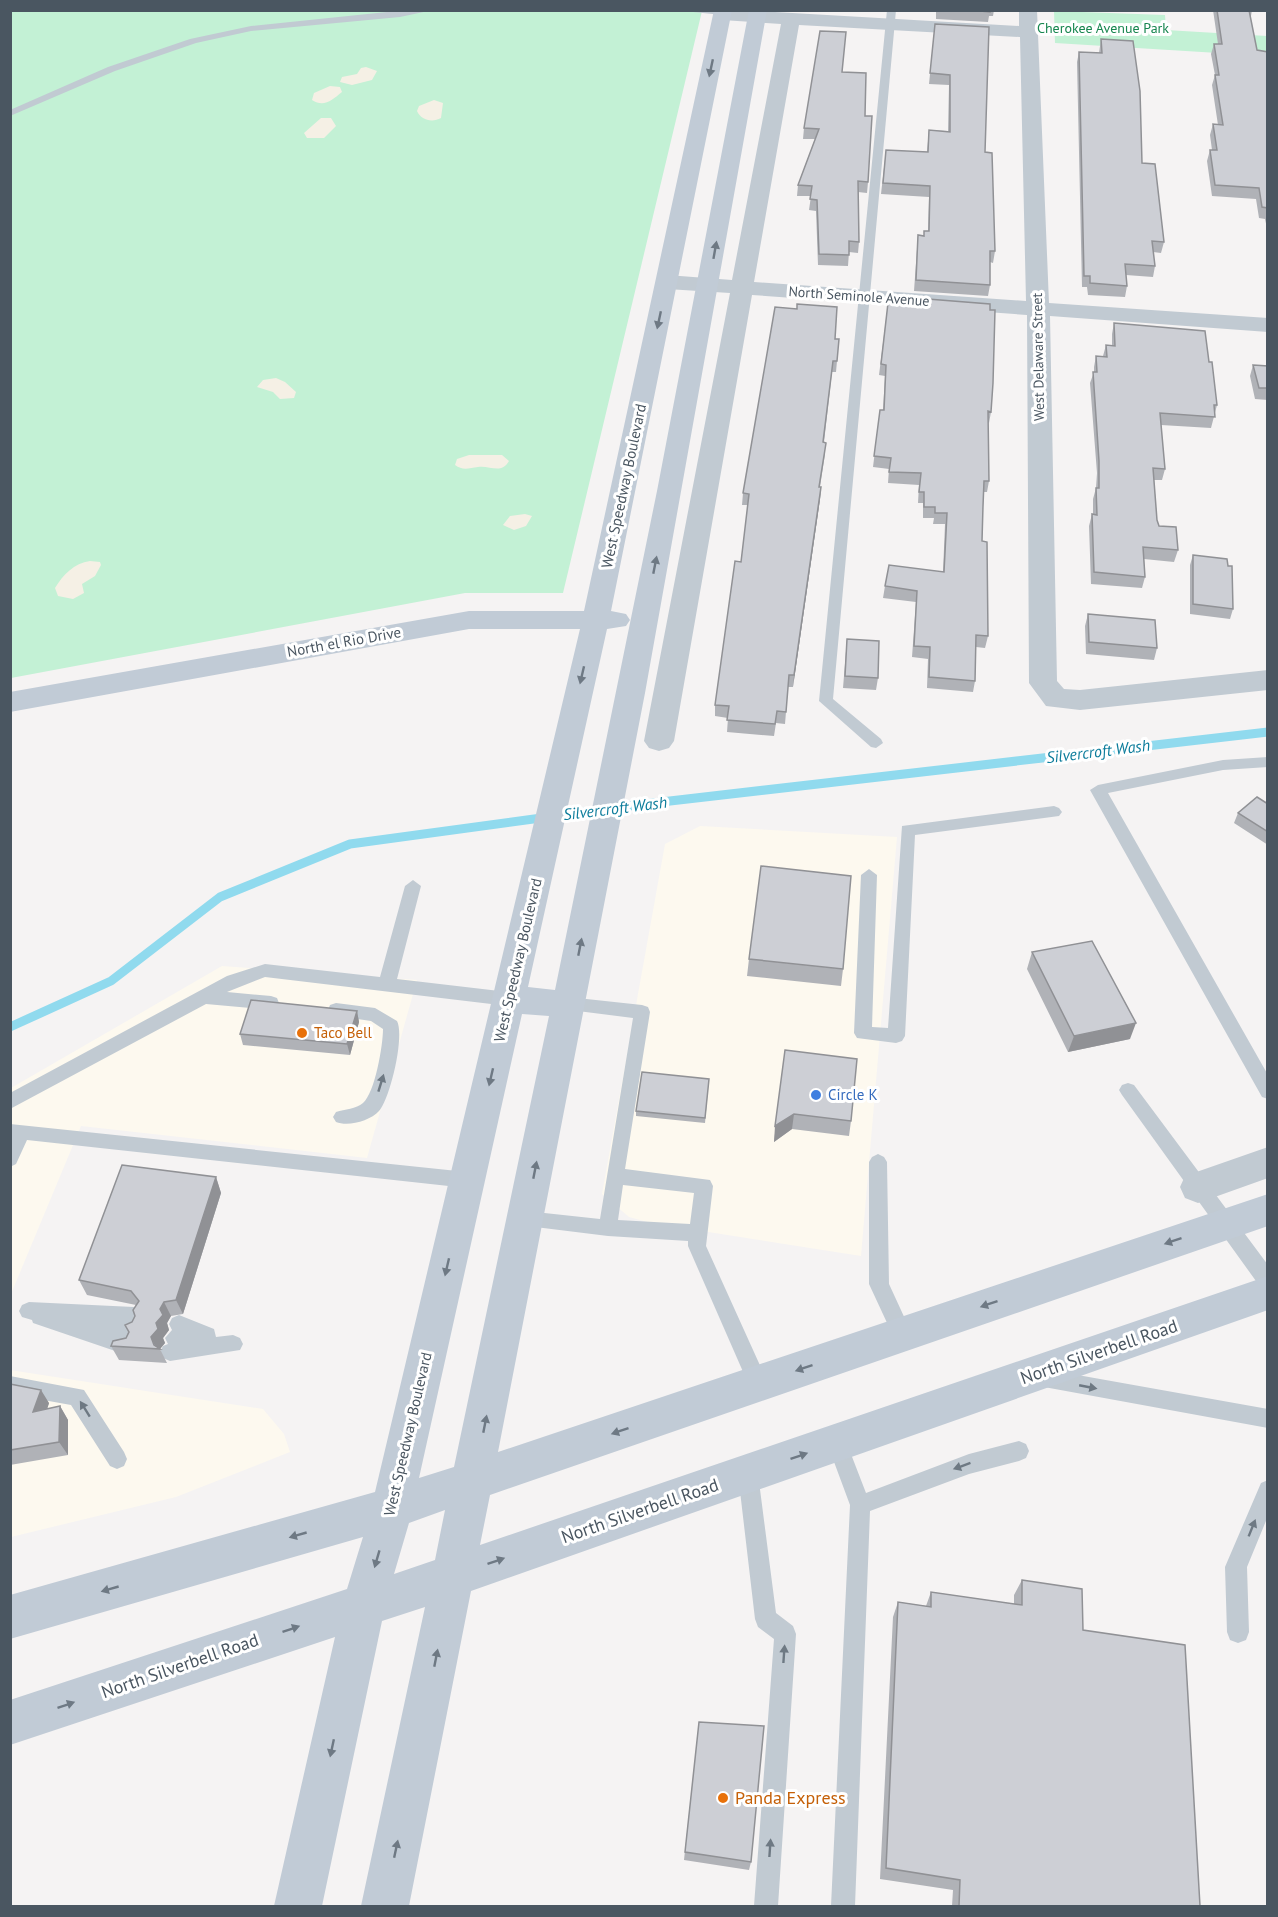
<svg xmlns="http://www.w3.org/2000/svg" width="1278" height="1917" font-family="'PT Sans',sans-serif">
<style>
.commercial{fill:#fdf9ef}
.green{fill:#c3f1d5}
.sand{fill:#f5f0e5}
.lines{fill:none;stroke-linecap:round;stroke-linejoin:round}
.stream{stroke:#90daee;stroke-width:9}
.lane{fill:#c1cad2;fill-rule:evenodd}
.street{fill:#c1cad2;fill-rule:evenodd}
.secondary{fill:#c1cbd6;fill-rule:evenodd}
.wall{fill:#b0b2b7}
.shaded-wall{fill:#909195}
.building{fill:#cdcfd5;stroke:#909195;stroke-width:1.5}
.oneway{fill:#6e7984}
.oneway2{fill:#6e7983}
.food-dot{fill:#e8710a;stroke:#fff;stroke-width:2}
.shop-dot{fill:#3f7fe0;stroke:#fff;stroke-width:2}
.labels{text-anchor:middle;stroke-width:6;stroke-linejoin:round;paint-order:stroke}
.far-park-label{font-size:14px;fill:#17864f;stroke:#fff}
.far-street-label{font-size:14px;fill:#4a5661;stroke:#fff}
.street-label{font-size:15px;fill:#4a5661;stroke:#fff}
.food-label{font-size:15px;fill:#c56008;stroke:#fff;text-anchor:start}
.shop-label{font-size:15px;fill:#366cbe;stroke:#fff;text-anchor:start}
.water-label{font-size:16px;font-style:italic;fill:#0c7c9b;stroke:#fff}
.near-street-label{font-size:18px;fill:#4a5661;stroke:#fff}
.near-food-label{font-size:18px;fill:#c56008;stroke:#fff;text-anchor:start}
</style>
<rect width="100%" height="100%" fill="#f5f3f3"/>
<!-- commercial -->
<path class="commercial" d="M700,826L897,837L861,1256L651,1223L629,1217L602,1194L665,844Z
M222,966L417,980L367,1158L81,1126L11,1294V1088Z
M10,1370L263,1409L284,1434L290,1452L176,1497L11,1537Z"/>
<!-- green -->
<path class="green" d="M11,11H702L563,593H465L11,678Z
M1054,11L1165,15L1166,30L1267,36V56L1055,43Z"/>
<!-- sand -->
<path class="sand" d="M366,67L377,71L372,80L352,85L340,82L342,77L357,74L361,68Z
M330,86L340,87L342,92C332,100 324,108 312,100L314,93Z
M434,100L443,103L441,118C432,123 421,120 417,111L419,106Z
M321,118H331L336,126L324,138H307L304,133Z
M276,378L285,382L296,392L294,398L280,399L273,392L257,387L263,380Z
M469,455H502L509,461C501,475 490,465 478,467C469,468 463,471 455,465L457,459Z
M525,514L532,516L526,526L514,530L503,525L510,516Z
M90,561L100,562L101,565L95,576L82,584L84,593L73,599L58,596L55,588C63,575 74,563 90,561Z"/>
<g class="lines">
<!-- stream -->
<path class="stream" d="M10,1027L111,981L220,897L350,844L644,804L1268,732"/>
<!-- lane -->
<path class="lane" d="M406,10H433L400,17L251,31L196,43L115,71L10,116V110L108,67L190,39L251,26Z
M674,10H725L727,12L722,15Z
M887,10H896L833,699L881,739L883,743L876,748L871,747L819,701Z
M1268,757V767L1223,770L1108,793L1268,1075V1099L1262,1097L1090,790L1098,785L1223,760Z
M1054,806L1059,808L1062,812L1059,816L915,835L905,1036L902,1041L896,1043L857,1038L854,1033L861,875L869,869L877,875L872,1027L888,1028L902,826Z
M413,880L421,886L397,979L508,992L514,994L516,999L514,1004L508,1006L265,977L227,992L271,996L277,998L279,1003L277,1008L271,1010L206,1004L10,1109V1093L227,976L265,964L380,977L405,886Z
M568,997L642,1005L648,1007L650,1012L625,1169L710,1180L713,1186L706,1246L768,1383L765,1390L758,1392L751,1390L688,1246V1241L608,1236L519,1225L517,1219L519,1213L526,1211L600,1219L633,1018L562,1009L560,1004L562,999ZM623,1185L694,1193L690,1224L618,1220Z
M336,1003L375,1008L397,1021C405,1036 390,1099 379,1111C370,1121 348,1127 336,1122L333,1117L336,1112C345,1109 356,1109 363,1103C375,1093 383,1045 383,1029L371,1021L330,1015L328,1010L330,1005Z
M1128,1083L1134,1085L1268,1265V1290L1261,1288L1122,1095L1119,1090L1122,1085Z
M10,1124L467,1172L473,1174L476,1180L473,1186L467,1188L27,1140L16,1164L10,1167Z
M878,1154L884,1157L887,1162L889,1284L912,1334L909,1340L902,1343L895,1340L869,1284V1162L872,1157Z
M29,1302L134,1307L141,1310L144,1316L137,1324L140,1329L137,1335L128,1338L134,1345L131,1351L124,1354L33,1323L32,1320L22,1317L19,1311L22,1305Z
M179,1315L214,1329L216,1337L233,1335L240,1338L243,1344L240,1350L170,1361L163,1358L160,1352L163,1346L168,1344L165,1338L172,1330L169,1324L172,1318Z
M1044,1369L1268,1409V1428L1044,1387L1037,1385L1034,1378L1037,1371Z
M10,1376L84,1390L124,1452L127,1459L124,1466L117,1469L110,1466L71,1405L10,1394Z
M837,1433L844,1436L866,1493L969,1454L1019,1441L1026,1444L1029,1451L1026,1458L1019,1461L969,1474L870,1511L855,1906H831L850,1505L827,1443L830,1436Z
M748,1464L755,1467L758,1474L776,1613L793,1626L796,1634L778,1906H754L774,1639L758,1627L755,1619L738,1474L741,1467Z
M1268,1480V1516L1247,1567L1249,1632L1246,1640L1238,1643L1230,1640L1227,1632L1225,1567L1261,1483Z"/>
<!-- street -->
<path class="street" d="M739,10L1019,26V10H1037L1049,303L1268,318V332L1050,316L1057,681L1064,689L1080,690L1268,670V690L1080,710L1046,706L1029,683L1027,315L752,295L674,741L669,748L659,751L649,748L644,741L730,293L667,289L659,287L656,282L659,277L667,275L732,280L781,24L722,20L713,15L718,10ZM799,25L1020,37L1026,301L754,282Z
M1268,1147V1178L1198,1203L1185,1198L1180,1187L1185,1176Z"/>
<!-- secondary -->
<path class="secondary" d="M714,10H732L611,611L626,614L630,620L626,626L607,629L528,987L555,990L657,491L749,10H767L645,693L498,1452L1268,1194V1226L490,1495L480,1545L1268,1276V1310L471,1591L409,1906H361L425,1607L382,1621L322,1906H274L335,1637L10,1745V1700L347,1589L363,1537L10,1639V1595L375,1492L580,629H469L10,712V692L469,611H584ZM522,1014L549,1016L454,1467L419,1478ZM445,1510L435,1560L394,1574L409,1523Z"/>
</g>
<!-- wall -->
<path class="wall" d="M909,10H994L993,16H989L988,22L936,19V12Z
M1213,10H1252L1251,16H1250L1257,50L1268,52V233L1265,219L1259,218L1256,199L1212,196L1207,161L1210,150H1212L1210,135L1213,124L1218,125L1212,85L1215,75L1211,54L1214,44H1218Z
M935,24L985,152L995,251L993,263L990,262V285L988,296L914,291L918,235L923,236L928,231L929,197L881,194L886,150L927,152L929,130L948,131L949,85L929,84Z
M1101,39L1142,163L1164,242L1161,253L1153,252L1155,266L1153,277L1126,275L1127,286L1125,297L1088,295L1087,287H1082L1077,62L1079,52L1099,53Z
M842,72L865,116L868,182L867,193L858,192L859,242L858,253L849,252L848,266L818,265L816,211L809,210L811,196H797L798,185L815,139H803L804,128Z
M888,303L991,412L989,423L988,422L989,481L987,492H984L983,506L982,541L988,636L985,648L976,647L975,681L973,692L927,688L928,659L912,657L916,602L883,598L885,586L943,572L945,524H933L934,518H923V503H918L919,485L888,483L889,469L873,467L880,410H883L885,376L879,375Z
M1114,323L1209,362L1217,405L1211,428L1161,425L1165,469L1162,480H1154L1157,520L1159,526L1178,550L1174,562L1144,559L1145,577L1142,588L1091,584L1089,526L1092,514H1093V499L1096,488L1097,473L1090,383L1094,372V367L1096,356H1103L1106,345L1112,346V334Z
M835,339L837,361L836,372H832L824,442L825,454L820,487H821L820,499L793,687H788L785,724L776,723L774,736L727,732L728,718L715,716V705L741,562L748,505H742L743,493Z
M1253,365L1268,366V400L1255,399L1250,376Z
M1193,555L1233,609L1230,619L1190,614V565Z
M1088,614L1157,648L1154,660L1086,654L1085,626Z
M847,639L878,678L876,690L843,688Z
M1268,804V845L1234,823L1238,813Z
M1032,952L1130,1039L1068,1052L1027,969Z
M749,959L843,969L841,986L747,976Z
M357,1011L359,1022L350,1055L243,1045L240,1034Z
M785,1050L851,1121L849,1136L792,1129L774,1142Z
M709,1079L705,1123L636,1116V1111Z
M216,1177L221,1193L183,1314L171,1316L167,1323L169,1330L163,1338L165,1343L160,1349L167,1363L119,1360L111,1346L126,1338L128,1332L125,1325L132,1322L135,1316L136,1305L87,1295L79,1280Z
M10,1384L49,1403L47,1409L60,1406L68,1420V1455L10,1465Z
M1022,1580L1083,1630L1200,1906H952L953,1890L880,1879L893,1617L898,1602L926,1606L931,1592L1014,1604V1595Z
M699,1722L751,1862L749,1870L684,1860Z"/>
<!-- shaded-wall -->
<path class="shaded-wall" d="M821,487L820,499L793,687L794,675Z
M357,1011L359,1022L350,1055L347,1044Z
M1136,1023L1130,1039L1068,1052L1074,1036Z
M794,1114L792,1129L774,1142L775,1126Z
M216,1177L221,1193L183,1314L176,1300Z
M164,1302L171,1316L167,1323L169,1330L163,1338L165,1343L160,1349L156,1348L151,1337L160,1309Z
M41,1390L49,1403L42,1425L33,1412Z
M60,1406L68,1420V1455L59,1442Z"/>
<!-- building -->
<path class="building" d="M968,10H990V12Z
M1217,10H1249L1257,50L1268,52V208L1262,207L1259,188L1215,185L1210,150H1217L1213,124L1223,125L1215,75H1219L1214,44H1222Z
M935,24L989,27L985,152L992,153L995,251H990V285L916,280L918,235L924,236V231H929L930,186L883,183L886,150L928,152L929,130L950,132V75L930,73Z
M820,31L846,32L842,72L866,73L865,116H872L868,182L858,181L859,242L849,241V255L819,254L817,200L810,199L812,186L798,185L819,129L804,128Z
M1101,39L1133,41L1140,91L1142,163L1155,164L1164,242L1152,241L1155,266L1125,264L1127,286L1090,283V276H1084L1079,52L1102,53Z
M915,298L990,304V310H995L993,383L991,412L988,411L989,481H984L983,506L982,541L987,542L988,636L976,635L975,681L929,677L930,647L914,646L917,591L885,586L889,565L944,572L947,513H935V507H924V492H919L921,473L889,472L891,458L874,456L880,410H884L886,365L881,364L888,303H915Z
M797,304L837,307L835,339H839L837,361H833L823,442L826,443L819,487H821L794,675H789L786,712L777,711L775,724L727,720L729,706L715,705L735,561L741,562L749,494L743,493L775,307L797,309Z
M1114,323L1205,331L1209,362H1212L1217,405H1214L1215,417L1160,413L1165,469L1153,468L1157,520L1159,526L1176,527L1178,550L1143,547L1145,577L1094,572L1092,514L1097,515L1096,488H1099V461L1093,372H1097L1096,356L1107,357L1106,345L1115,346Z
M1253,365L1268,366V388H1259Z
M1193,555L1227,559L1228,566H1232L1233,609L1193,604Z
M1088,614L1155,620L1157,648L1089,642Z
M847,639L879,641L878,678L845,676Z
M1257,797L1268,804V832L1238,813Z
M761,866L851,876L843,969L749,959Z
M1092,941L1136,1023L1074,1036L1032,952Z
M251,1000L357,1011L347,1044L240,1034Z
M785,1050L857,1059L851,1121L794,1114L775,1126Z
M642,1072L709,1079L705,1118L636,1111Z
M122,1165L216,1177L176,1300L164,1302L160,1309L163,1315L156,1323L158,1329L151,1337L154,1345L160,1349L111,1346L113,1341L126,1338L129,1332L125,1325L132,1322L135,1316L133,1310L139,1301L131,1291L79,1280Z
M10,1384L41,1390L33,1412L60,1406L59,1442L10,1450Z
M1022,1580L1082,1589L1083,1630L1185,1645L1200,1906H959L960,1880L886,1868L898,1602L931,1607V1592L1022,1605Z
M699,1722L764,1726L751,1862L685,1852Z"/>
<!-- one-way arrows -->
<defs><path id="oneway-solid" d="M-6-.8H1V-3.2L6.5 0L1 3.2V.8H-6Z" transform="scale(1.5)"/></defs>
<g class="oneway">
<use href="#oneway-solid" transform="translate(711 68) rotate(102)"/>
<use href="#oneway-solid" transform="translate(715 250) rotate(-80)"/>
<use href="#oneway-solid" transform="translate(659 320) rotate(102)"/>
<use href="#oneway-solid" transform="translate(655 565) rotate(-79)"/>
<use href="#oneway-solid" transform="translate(582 675) rotate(103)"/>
<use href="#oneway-solid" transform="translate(580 947) rotate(-79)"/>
<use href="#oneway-solid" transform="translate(491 1077) rotate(103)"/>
<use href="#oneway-solid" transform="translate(535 1170) rotate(-79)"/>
<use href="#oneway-solid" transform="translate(1173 1241) rotate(161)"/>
<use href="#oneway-solid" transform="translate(447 1267) rotate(103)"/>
<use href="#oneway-solid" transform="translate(989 1304) rotate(161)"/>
<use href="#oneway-solid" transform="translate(804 1368) rotate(161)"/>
<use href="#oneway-solid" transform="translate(485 1424) rotate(-79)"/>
<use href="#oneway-solid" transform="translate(620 1431) rotate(161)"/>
<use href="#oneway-solid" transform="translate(799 1456) rotate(-19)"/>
<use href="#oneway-solid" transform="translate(298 1535) rotate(164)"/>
<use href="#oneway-solid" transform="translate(377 1559) rotate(106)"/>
<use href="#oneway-solid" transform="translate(496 1561) rotate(-19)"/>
<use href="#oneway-solid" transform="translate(110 1589) rotate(164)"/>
<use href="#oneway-solid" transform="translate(291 1629) rotate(-19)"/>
<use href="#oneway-solid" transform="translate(436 1658) rotate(-79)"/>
<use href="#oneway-solid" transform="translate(66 1705) rotate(-19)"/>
<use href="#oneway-solid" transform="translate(332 1748) rotate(102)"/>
<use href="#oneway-solid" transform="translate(396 1849) rotate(-78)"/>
</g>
<g class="oneway2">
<use href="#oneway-solid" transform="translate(381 1083) rotate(-73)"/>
<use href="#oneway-solid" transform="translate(1088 1387) rotate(11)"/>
<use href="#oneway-solid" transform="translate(85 1409) rotate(-122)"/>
<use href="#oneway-solid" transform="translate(962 1466) rotate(160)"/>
<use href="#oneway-solid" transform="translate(1252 1528) rotate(-68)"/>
<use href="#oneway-solid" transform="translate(784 1654) rotate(-86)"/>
<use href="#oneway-solid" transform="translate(770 1848) rotate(-86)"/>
</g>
<!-- markers -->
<g class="food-dot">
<circle cx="302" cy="1033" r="6"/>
<circle cx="723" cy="1798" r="6"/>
</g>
<circle class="shop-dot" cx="816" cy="1095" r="6"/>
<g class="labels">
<!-- far-park labels -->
<g class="far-park-label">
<text x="1103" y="33">Cherokee Avenue Park</text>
</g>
<!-- far-street labels -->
<g class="far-street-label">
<text transform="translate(859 296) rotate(4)" y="5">North Seminole Avenue</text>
<text transform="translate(1038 357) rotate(-91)" y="5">West Delaware Street</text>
</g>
<!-- street labels -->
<g class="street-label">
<text transform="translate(624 486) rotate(-78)" y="5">West Speedway Boulevard</text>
<text transform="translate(344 642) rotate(-10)" y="5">North el Rio Drive</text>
<text transform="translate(518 960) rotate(-77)" y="5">West Speedway Boulevard</text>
<text transform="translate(408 1434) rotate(-77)" y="5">West Speedway Boulevard</text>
</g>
<!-- food labels -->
<g class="food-label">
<text x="314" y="1038">Taco Bell</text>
</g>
<!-- shop labels -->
<g class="shop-label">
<text x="828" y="1100">Circle K</text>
</g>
<!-- water labels -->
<g class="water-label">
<text transform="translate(1098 751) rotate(-7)" y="6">Silvercroft Wash</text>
<text transform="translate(615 808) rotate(-7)" y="6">Silvercroft Wash</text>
</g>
<!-- near-street labels -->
<g class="near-street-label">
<text transform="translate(1099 1352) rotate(-19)" y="6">North Silverbell Road</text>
<text transform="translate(640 1511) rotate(-19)" y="6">North Silverbell Road</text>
<text transform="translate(180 1666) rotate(-19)" y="6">North Silverbell Road</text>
</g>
<!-- near-food labels -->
<g class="near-food-label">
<text x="735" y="1804">Panda Express</text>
</g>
</g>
<!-- border -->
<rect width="1278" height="1917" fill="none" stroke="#4a5661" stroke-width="24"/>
</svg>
